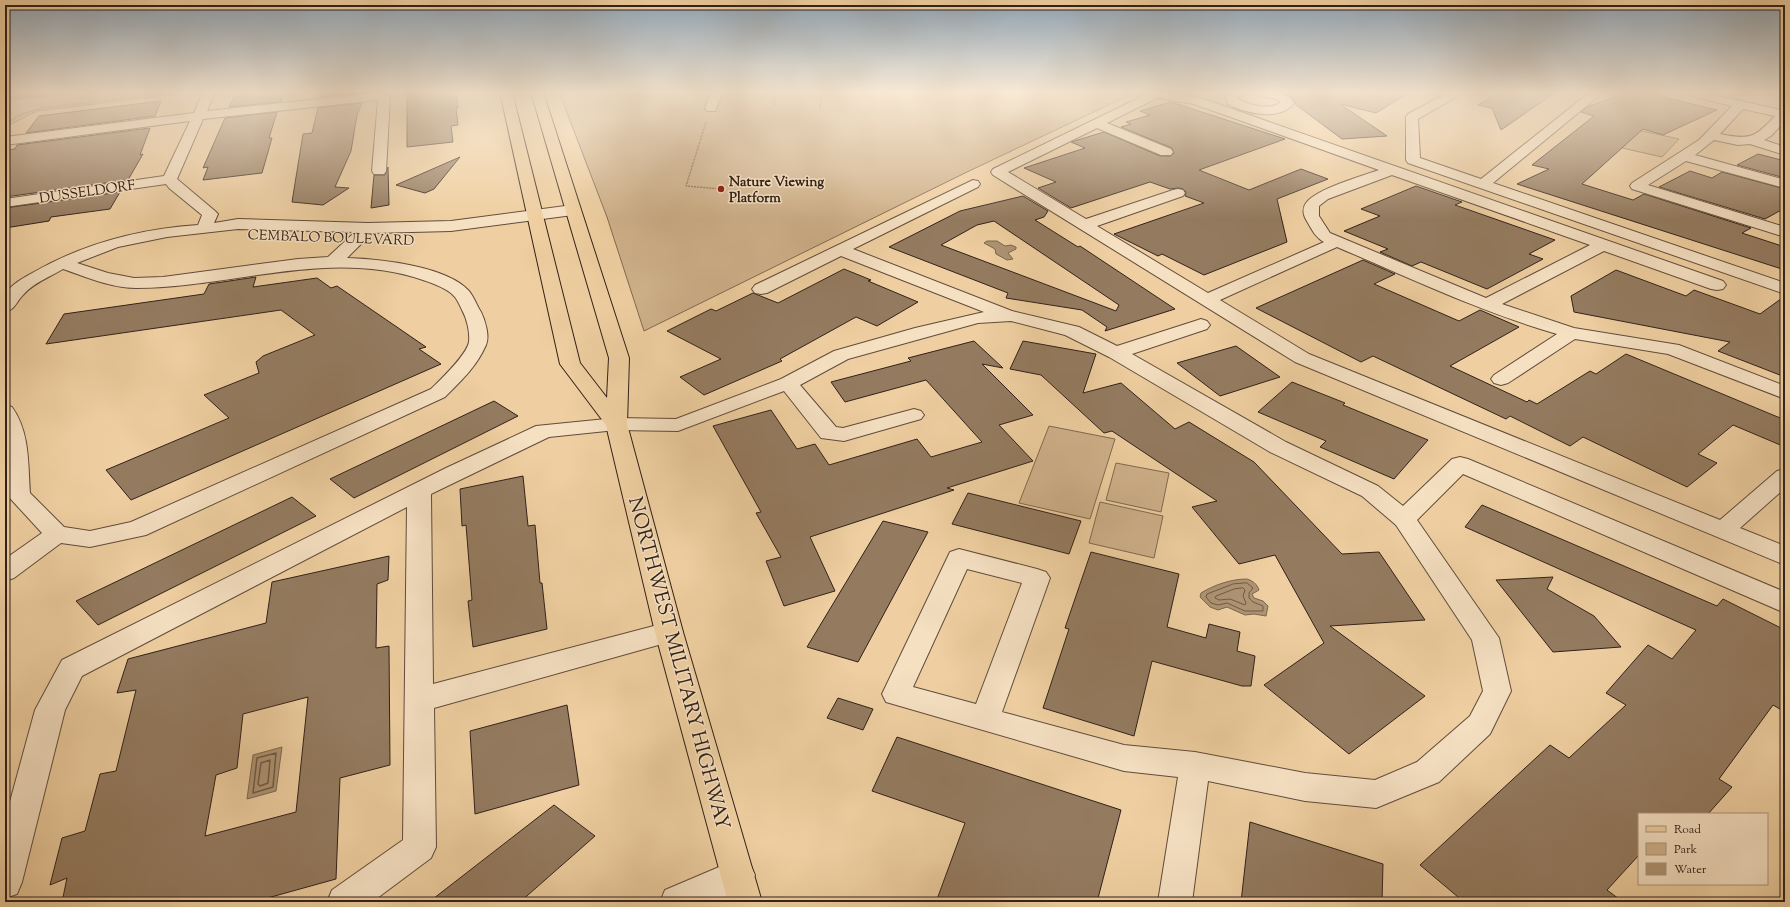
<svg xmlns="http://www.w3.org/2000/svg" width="1790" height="907" font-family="'Sorts Mill Goudy',serif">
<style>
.green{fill:#cfb18a;stroke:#806952}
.water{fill:#ae9473;stroke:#7c664f}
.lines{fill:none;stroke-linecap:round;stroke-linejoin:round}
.shore-far1{stroke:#705a46;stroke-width:1}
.shore{stroke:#705a46;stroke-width:1.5}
.stream{stroke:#7c664f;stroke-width:4.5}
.building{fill:#947b60;stroke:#312119;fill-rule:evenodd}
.minor-casing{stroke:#604c3b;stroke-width:2}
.major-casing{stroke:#312119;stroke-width:2}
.path{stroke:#312119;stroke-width:1.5;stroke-dasharray:0.5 1;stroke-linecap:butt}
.minor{fill:#f5e0c2;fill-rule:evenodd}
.major{fill:#efcfa1;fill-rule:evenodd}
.poi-dot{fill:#8f2418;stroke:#f5e0c2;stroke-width:1.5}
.labels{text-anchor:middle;stroke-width:3;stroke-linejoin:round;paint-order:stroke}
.far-poi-label{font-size:14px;font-weight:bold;fill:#312119;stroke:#f5e0c2;text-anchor:start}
.far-street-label{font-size:14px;fill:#312119;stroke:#f5e0c2}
.near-street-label{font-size:20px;fill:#312119;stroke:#f5e0c2}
</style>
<rect width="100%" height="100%" fill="#efcfa1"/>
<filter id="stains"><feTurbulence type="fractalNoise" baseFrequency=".005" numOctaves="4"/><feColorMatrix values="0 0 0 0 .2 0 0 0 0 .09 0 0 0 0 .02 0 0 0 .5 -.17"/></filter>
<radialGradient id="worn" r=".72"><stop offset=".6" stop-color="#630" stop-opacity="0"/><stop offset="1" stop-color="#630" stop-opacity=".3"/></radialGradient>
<!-- green -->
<path class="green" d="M5,92H191L37,111L5,127Z
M559,92H1136L967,172L644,331L607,217Z
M1597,121L1679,139L1662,157L1578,138Z
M1049,426L1115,439L1090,519L1019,503Z
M1116,463L1169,473L1161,512L1106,500Z
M1100,502L1163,516L1154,558L1089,543Z"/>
<!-- water -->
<path class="water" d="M987,241H997L1005,246L1011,245L1016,247V249L1008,253L1013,259L1007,260L996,254L995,249L984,243Z
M1247,579C1253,581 1257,584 1259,590L1252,594L1254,598L1263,601L1268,606L1266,616L1254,614L1245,615L1227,607L1218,610L1210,607L1200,597L1201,593C1214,585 1231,579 1247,579Z
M282,747L276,791L247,799L253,755Z"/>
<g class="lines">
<!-- shore-far1 -->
<path class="shore-far1" d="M1247,583L1253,588L1249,593V598L1253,602L1263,606V611H1245L1227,603L1218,605L1211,603L1206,597L1207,594L1233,584Z
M1243,588L1245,590L1243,596L1246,603L1245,605L1230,599L1219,600L1215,598L1216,596L1234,589Z"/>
<!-- shore -->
<path class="shore" d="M276,753L273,787L253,793L257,758Z
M270,760L268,783L260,786L258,784L261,763Z"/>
<!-- stream -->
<path class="stream" d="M5,99L72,92"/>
</g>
<!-- building -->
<path class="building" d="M252,92H284L281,102L229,107L236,93Z
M322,92H367L321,97Z
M407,92H456L458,108H456L458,125L451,126L453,142L407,147Z
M1280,92H1410L1376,113L1340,104L1387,136L1342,139L1295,104V102L1290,96Z
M1499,92H1556L1501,130L1492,108L1478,105Z
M1627,92H1643L1717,110L1663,135L1643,129L1582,184L1633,200L1644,194L1751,228L1742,233L1785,247V270L1517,184L1549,169L1532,165L1594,116L1581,112L1587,107Z
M161,101L155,116L26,133L39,116Z
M1171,102L1285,139L1199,170L1249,190L1301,169L1328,179L1277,199L1287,242L1204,275L1162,254L1158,256L1114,234L1204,203L1185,196L1186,192L1183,189L1178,188L1170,189L1150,182L1071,208L1038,188L1056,182L1024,168L1085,148L1071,142L1104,132L1160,156H1171L1174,153L1172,148L1121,127L1131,124L1126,122L1150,115L1140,111Z
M362,103L357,115L351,151L335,187L349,188L323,205L292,202L303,134L312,133L318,108Z
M277,112L269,138H272L262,173L203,180L208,167L203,168L225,118Z
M150,128L140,155L143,154L128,180L5,197V150L15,149L17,145Z
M1758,154L1785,161V178L1737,165Z
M460,157L434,189L425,193L396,185Z
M388,167L389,205L371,208L374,175H385Z
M1690,171L1712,178L1722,172L1785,189V208L1765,219L1659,187Z
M1416,186L1462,202L1455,205L1555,240L1529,254L1543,259L1487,289L1421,262L1412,266L1380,252L1388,249L1344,231L1380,216L1361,209Z
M120,192L110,209L51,217L49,221L5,228V208Z
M1023,196L1048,211L1044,217L1035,220L1078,247L1080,246L1175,309L1105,331L1107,327L1082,310L1006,298L1008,293L889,247L960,211ZM994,221L1119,305L1116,311L941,245L977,225Z
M1363,260L1395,274L1374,284L1459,321L1480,310L1519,327L1450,366L1527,402L1529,400L1537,404L1590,371L1596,374L1626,354L1785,420V447L1733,425L1698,454L1717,463L1687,487L1583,437L1570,446L1510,416L1506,419L1373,356L1361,362L1256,308Z
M844,269L871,280L868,281L918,302L877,326L856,317L780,359L782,361L704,395L680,377L721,359L667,331L711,309L716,311L753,293L778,303Z
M1616,270L1686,296L1694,290L1760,314L1785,296V377L1718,351L1730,342L1574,312L1571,296Z
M256,277L253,287L317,278L331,288L337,286L426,347L419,349L441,364L131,500L106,470L229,418L204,395L259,373L256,362L263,356L315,335L281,310L46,344L64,314L204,294L209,284Z
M974,341L1003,368L982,364L1033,415L999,425L1033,461L947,488L954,490L810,537L835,591L784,606L766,561L781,557L756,513L761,512L713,426L771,410L797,449L815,444L829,465L917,439L931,457L982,442L926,380L845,402L831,382L911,361L908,358Z
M1023,341L1096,354L1083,393L1121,383L1175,429L1189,422L1254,462L1342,554L1379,552L1425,620L1330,626L1425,696L1349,754L1264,685L1324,643L1275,555L1239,564L1192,507L1217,501L1112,431L1104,433L1041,375L1010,369Z
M1236,346L1280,377L1220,396L1177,363Z
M1292,382L1345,403L1343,405L1428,440L1394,479L1320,447L1326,441L1258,412Z
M494,401L518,416L354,498L330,479Z
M523,476L528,526L535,525L540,583H542L547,629L473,647L468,601L472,600L466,525L462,526L460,489Z
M968,493L1081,521L1069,554L952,524Z
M292,497L316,516L98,625L76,601Z
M1482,505L1717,606L1723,599L1785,630V712L1773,705L1719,779L1732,787L1708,814H1639V855L1607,890L1623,902H1464L1420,865L1550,745L1569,758L1626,705L1606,693L1648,645L1672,659L1696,630L1465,527Z
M883,521L928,532L858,662L807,647Z
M1091,552L1179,574L1167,627L1206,638L1209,624L1240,632L1237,651L1255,656L1251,686H1242L1152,661L1134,736L1043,708L1069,629L1065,628Z
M389,556L388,580L377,584L376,648L389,646L390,765L340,778L336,879L253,902H62L67,878L50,885L62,838L85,831L100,774L116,771L136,690L117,693L128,659L266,623L272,582ZM308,697L296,812L205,836L216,775L237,768L243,714Z
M1553,577L1547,589L1594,616L1621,647L1553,652L1496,580Z
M838,698L873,709L863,730L827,718Z
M567,705L579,785L475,814L470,731Z
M897,737L1121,810L1097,902H936L965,823L872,791Z
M554,805L595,836L520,902H429Z
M1250,822L1383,864L1382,902H1241Z"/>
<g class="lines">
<!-- minor casing -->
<g class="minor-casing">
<path id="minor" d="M203,92H215L207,111L384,92L388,93L390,96L386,171L384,174H374L372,171L378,100L203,119L177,179L215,211L218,214L214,223L238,219L368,223L451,221L573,205L578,207L581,210L578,213L573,215L451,231L372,233L347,258C379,259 447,266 469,291C474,297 477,306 481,312C485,320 490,336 486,345C477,366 461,381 445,397L146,535L90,547L61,543L14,578L5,581V559L42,533L7,495L5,405L12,407C30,432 28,464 30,493L64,527L90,531L131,522L431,389C441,379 466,356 469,342C470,332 467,319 462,310C460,306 458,301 455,297C447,288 434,284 423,280C328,248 232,288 136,288C111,288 86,277 63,269C50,277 33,283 23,295C16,302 15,310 5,312C5,307 3,299 6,294C11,284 25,277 34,272C85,243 140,229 198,225L202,215L169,188L166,184L5,207V199L164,176L190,121L5,145V137L194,113ZM238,229L355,232L328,257L298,259L163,277L134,278L108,273L77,263L118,247L167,237Z
M711,92H723L715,111H707L705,108Z
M1151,92H1169L1201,98L1723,281L1726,285L1723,289L1717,290L1711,289L1604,251L1502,304L1574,328L1679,345L1785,386V399L1668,354L1575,339L1508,383L1501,385L1494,383L1491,379L1494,375L1557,334C1481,312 1410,278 1337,247L1220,300L1309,354L1720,520L1777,471L1785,469V488L1740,528L1785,546V565L1295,362L993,175L991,172L993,169ZM1157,98L1194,104L1379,170C1362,176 1316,189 1306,203C1301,210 1304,217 1308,223C1312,230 1316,238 1324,242L1208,293L1097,226L1183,196L1185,193L1183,190L1178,189L1173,190L1086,219L1008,172L1097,128L1161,155H1171L1173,152L1171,149L1107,123ZM1392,175L1590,245L1486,298L1330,233L1319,216V206L1328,199Z
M1230,92C1249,92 1282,85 1294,103C1280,122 1245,113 1228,104L1225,97ZM1252,93C1261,99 1272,95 1281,102C1270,111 1249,105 1238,99V97Z
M1449,92H1463L1461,94L1418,119L1420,158L1481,179L1590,92H1603L1601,94L1493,183L1785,283V294L1408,163L1406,160V117L1408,114Z
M1682,92H1701L1785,111V121L1771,136L1764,140L1785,147V155L1750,144L1738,145L1714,140L1695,155L1785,180V188L1686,161L1648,185L1785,227V237L1632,189L1630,186L1632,183L1699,140L1732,106L1684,94ZM1743,109L1775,116C1755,138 1750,140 1720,134Z
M973,180L978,181L980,184L978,187L853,249L1012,311L1079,327L1117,346L1195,321L1201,319L1207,321L1210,325L1207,329L1132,354L1286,442L1378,486L1403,506L1452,459L1460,457L1468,459L1785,592V613L1463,474L1417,520L1499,638L1511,691L1490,734L1439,782L1376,808L1305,801L1208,781L1192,902H1158L1178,777L1124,771L886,702L882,694L950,552L959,549L1037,569L1046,572L1050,578L1002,712L1124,745L1195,752L1305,773L1375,780L1417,762L1470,716L1483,691L1472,640L1396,525L1362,496L1270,452L1109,357L1065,335L1011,321L978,323L848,359L800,385L836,427L843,428L914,409L921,411L924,415L921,419L844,441L821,438L784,391L678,431L616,430L549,437L431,494L433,684L669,622L679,625L683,632L679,639L669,642L434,708L436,847L431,858L372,902H327L332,890L403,840L407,507L82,676L65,710L22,882L17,894L5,898V820L35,710L62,660L446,468L536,426L616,418L676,419L781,379L834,351L915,328L984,312L841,256L767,293L761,294L755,293L752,289L755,285ZM967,569L1022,583L976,704L913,687Z
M738,859L750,864L755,875L750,886L716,902H660L665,890Z"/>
</g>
<!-- major casing -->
<g class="major-casing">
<path id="major" d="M500,92H512L580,363L607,398L609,358L531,92H543L629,358L627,424L683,632L762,902H728L655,632L606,425L560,364Z"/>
</g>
<!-- path -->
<path class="path" d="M774,105L777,92
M820,109L822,92
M706,122L686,186L721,189
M5,124L22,114L42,108L173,92"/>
<!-- minor -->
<use href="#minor" class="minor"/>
<!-- major -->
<use href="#major" class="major"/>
</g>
<!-- sky -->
<linearGradient id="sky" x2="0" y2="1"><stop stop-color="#91a7b9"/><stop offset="0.42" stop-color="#f8e9d5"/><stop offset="1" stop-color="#f8e9d5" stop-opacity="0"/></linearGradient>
<rect width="1790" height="219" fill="url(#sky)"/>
<!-- markers -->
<circle class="poi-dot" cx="721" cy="189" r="4"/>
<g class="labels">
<!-- far-poi labels -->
<g class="far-poi-label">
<text x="729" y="186">Nature Viewing<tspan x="729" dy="16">Platform</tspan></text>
</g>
<!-- far-street labels -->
<g class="far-street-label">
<text transform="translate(87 191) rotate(-8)" y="5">DUSSELDORF</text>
<text transform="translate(331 237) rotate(2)" y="5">CEMBALO BOULEVARD</text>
</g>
<!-- near-street labels -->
<g class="near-street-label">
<text transform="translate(680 663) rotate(75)" y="7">NORTHWEST MILITARY HIGHWAY</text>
</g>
</g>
<!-- margin -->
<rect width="1790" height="907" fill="none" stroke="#efcfa1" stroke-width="20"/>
<rect x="6" y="6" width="1778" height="895" fill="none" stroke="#312119" stroke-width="2"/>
<rect x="10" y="10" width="1770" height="887" fill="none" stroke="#312119"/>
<!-- legend -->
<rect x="1638" y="813" width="130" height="72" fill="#f5e0c2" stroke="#a7947e"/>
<rect x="1646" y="826" width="20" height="6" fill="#efcfa1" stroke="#a7947e"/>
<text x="1674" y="833" font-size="12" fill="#312119">Road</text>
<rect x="1646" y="843" width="20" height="12" fill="#cfb18a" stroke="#a7947e"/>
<text x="1674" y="853" font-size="12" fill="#312119">Park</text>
<rect x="1646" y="863" width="20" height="12" fill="#ae9473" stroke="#a7947e"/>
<text x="1674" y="873" font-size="12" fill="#312119">Water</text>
<rect width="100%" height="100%" filter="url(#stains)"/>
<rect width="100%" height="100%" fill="url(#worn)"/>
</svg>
